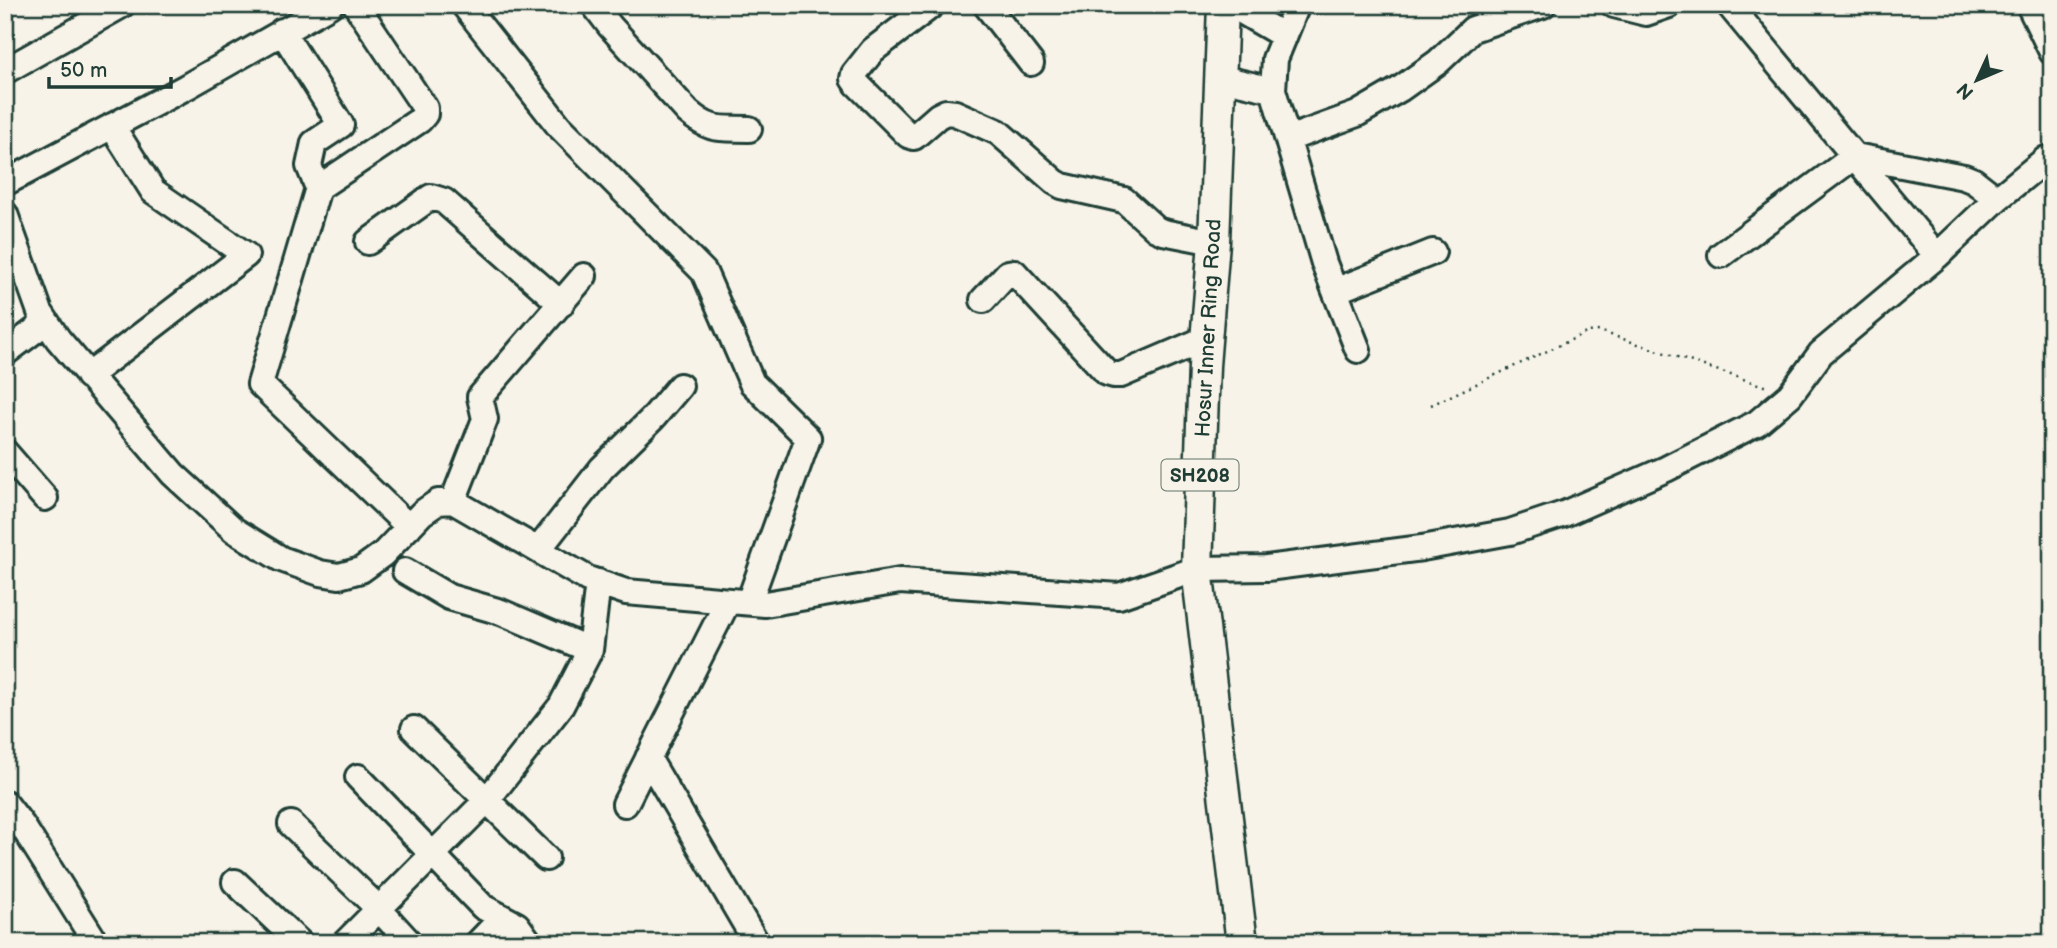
<svg xmlns="http://www.w3.org/2000/svg" width="2057" height="948" font-family="'Balsamiq Sans',sans-serif">
<style>
.lines{fill:none;stroke-linecap:round;stroke-linejoin:round}
.minor-casing{stroke:#1f3d34;stroke-width:30}
.major-casing{stroke:#1f3d34;stroke-width:35}
.path{stroke:#1f3d34;stroke-width:2.5;stroke-dasharray:2 5;stroke-linecap:butt}
.minor{stroke:#f7f3e8;stroke-width:24}
.major{stroke:#f7f3e8;stroke-width:30}
.labels{text-anchor:middle;stroke-width:7;stroke-linejoin:round;paint-order:stroke}
.shield{fill:#f7f3e8;stroke:#60746a;stroke-width:2}
.shield-label{font-size:19px;font-weight:bold;fill:#1f3d34}
.street-label{font-size:21px;fill:#1f3d34;stroke:#f7f3e8}
</style>
<rect width="100%" height="100%" fill="#f7f3e8"/>
<filter id="ink" filterUnits="userSpaceOnUse"><feTurbulence type="fractalNoise" baseFrequency=".0143" numOctaves="2"/><feDisplacementMap in="SourceGraphic" scale="14" xChannelSelector="R" yChannelSelector="G"/><feConvolveMatrix kernelMatrix="1 2 1 2 8 2 1 2 1" color-interpolation-filters="sRGB"/></filter>
<g filter="url(#ink)">
<g class="lines">
<!-- minor casing -->
<g class="minor-casing">
<path id="minor" d="M464,5L559,126L704,272L752,383L808,438L749,602
M594,5L610,26L688,112C711,132 720,128 749,129
M932,5L873,50L854,74L853,79L857,84L908,135L914,137L938,116L946,112L955,113L998,132L1055,182L1062,186L1124,200L1156,229L1163,232L1214,242
M986,5L1031,63
M1231,5L1284,36
M1297,5L1275,59L1273,90L1324,263L1358,350
M1614,5L1646,13L1669,5
M1729,5L1937,256
M2029,5L2052,52
M282,31L341,125L314,143L309,166L318,188L260,384L409,527
M5,71L122,5
M1221,78L1273,90
M1288,139L1357,114L1400,89L1438,62L1473,29L1543,5
M5,183L186,87L330,5
M318,188L420,120L425,114V108L356,5
M5,214L40,312L58,339L173,474L234,530L281,559L320,573L339,576L361,570L383,554L422,513L438,502L453,501L588,579L626,592L765,604L900,581L1119,596L1197,569L1267,568L1422,548L1510,532L1564,514L1666,469L1757,423L1790,395L1821,353L1937,256L1997,199L2046,159H2052
M368,242L431,197L444,201L561,304
M1721,255L1855,156L1964,177L1974,181L1997,199
M1335,291L1433,252
M983,300L1008,273L1014,272L1107,373L1114,375H1121L1205,339
M5,353L46,322
M88,376L246,255L153,191L112,126
M5,452L45,498
M453,501L485,419L480,397L584,276
M538,550L602,468L653,418L680,386
M405,571L449,597L501,612L590,650
M414,729L546,858
M648,758L756,942
M358,777L483,907L517,925L530,943
M5,803L22,825L96,943
M625,804L728,601
M291,824L379,909L410,943
M235,882L300,943
M345,943L487,800L561,706L590,650L598,582
M478,943L502,918"/>
</g>
<!-- major casing -->
<g class="major-casing">
<path id="major" d="M1223,5L1214,242L1204,366L1197,569L1242,943"/>
</g>
<!-- path -->
<path class="path" d="M1431,405L1588,332L1599,331L1767,387"/>
<!-- minor -->
<use href="#minor" class="minor"/>
<!-- major -->
<use href="#major" class="major"/>
</g>
</g>
<g class="labels">
<!-- shield labels -->
<rect class="shield" x="1161.5" y="459.5" width="77" height="31" rx="5"/>
<g class="shield-label">
<text x="1200" y="482">SH208</text>
</g>
<!-- street labels -->
<g class="street-label">
<text transform="translate(1208 328) rotate(-87)" y="7">Hosur Inner Ring Road</text>
</g>
</g>
<!-- margin -->
<rect width="2057" height="948" fill="none" stroke="#f7f3e8" stroke-width="28"/>
<rect x="14" y="14" width="2029" height="920" fill="none" stroke="#1f3d34" stroke-width="2.5" filter="url(#ink)"/>
<!-- north arrow -->
<g transform="translate(1977 80) rotate(226)" stroke="#f7f3e8" stroke-width="5" paint-order="stroke">
<path d="M0-5L12 26L0 18L-12 26Z" fill="#1f3d34"/>
<text y="-10" font-size="19" font-weight="bold" text-anchor="middle" fill="#1f3d34">N</text>
</g>
<!-- scale -->
<path d="M49 77v10h122v-10" fill="none" stroke="#1f3d34" stroke-width="3.5"/>
<text x="60" y="77" font-size="21" fill="#1f3d34" stroke="#f7f3e8" stroke-width="5" paint-order="stroke">50 m</text>
</svg>
